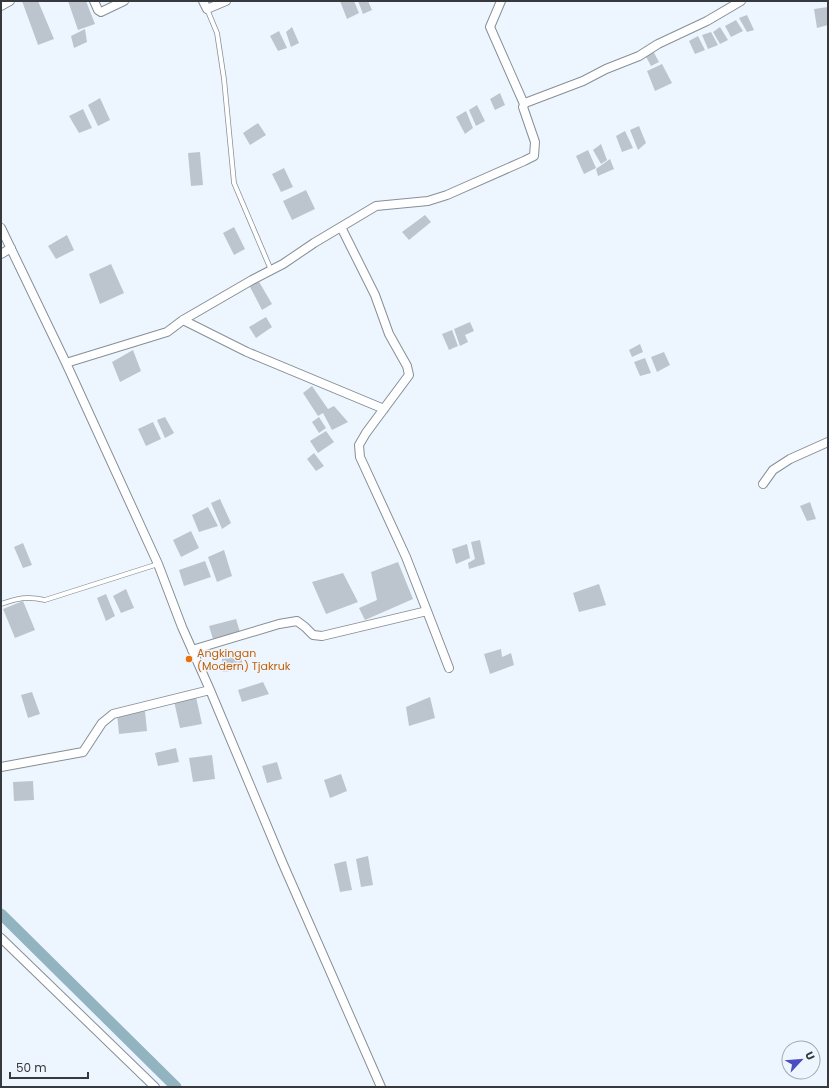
<svg xmlns="http://www.w3.org/2000/svg" width="829" height="1088" font-family="Poppins,sans-serif">
<style>
.lines{fill:none;stroke-linecap:round;stroke-linejoin:round}
.canal{stroke:#92b4c1;stroke-width:11}
.building{fill:#bcc5cd}
.lane-casing{stroke:#878f96;stroke-width:5.5}
.street-casing{stroke:#878f96;stroke-width:10}
.lane{stroke:#fff;stroke-width:4}
.street{stroke:#fff;stroke-width:8}
.food-dot{fill:#e8710a;stroke:#edf6fe;stroke-width:1.5}
.labels{text-anchor:middle;stroke-width:3;stroke-linejoin:round;paint-order:stroke}
.food-label{font-size:11px;fill:#c56008;stroke:#edf6fe;text-anchor:start}
</style>
<rect width="100%" height="100%" fill="#edf6fe"/>
<g class="lines">
<!-- canal -->
<path class="canal" d="M1,914L176,1087"/>
</g>
<!-- building -->
<path class="building" d="M22,1H38L54,39L38,45Z
M68,1H86L95,24L78,30Z
M340,1H354L359,13L347,19Z
M358,1H368L372,10L363,14Z
M828,7V25L817,28L814,9Z
M747,15L754,30L747,32L739,18Z
M736,20L743,31L731,37L725,26Z
M292,27L299,43L291,47L286,32Z
M720,27L728,40L720,44L713,32Z
M85,29L87,42L74,48L71,36Z
M279,31L287,48L278,51L270,36Z
M711,32L718,45L708,49L702,35Z
M698,36L705,50L695,54L689,41Z
M652,49L659,62L651,66L644,53Z
M662,64L672,83L655,91L647,71Z
M500,93L505,105L495,110L490,99Z
M100,98L110,120L98,126L88,105Z
M477,105L485,121L476,126L469,110Z
M83,109L92,128L79,133L69,116Z
M466,111L473,128L465,134L456,117Z
M258,123L266,135L250,145L243,133Z
M639,126L646,143L638,150L630,130Z
M625,131L633,148L622,152L616,136Z
M601,144L607,160L601,164L593,150Z
M588,150L596,168L584,174L576,156Z
M200,152L203,185L191,186L188,153Z
M610,159L614,169L598,176L596,169Z
M284,168L293,187L281,192L272,174Z
M306,190L315,209L292,220L283,201Z
M425,215L431,222L409,240L402,232Z
M234,227L245,249L234,255L223,233Z
M67,235L74,250L56,259L48,246Z
M111,264L124,293L100,304L89,274Z
M258,280L272,304L262,310L249,285Z
M266,317L272,327L256,338L249,327Z
M470,322L474,331L465,335L468,342L460,346L454,329Z
M452,330L458,346L449,350L442,334Z
M640,344L643,352L632,357L629,350Z
M133,350L141,371L120,382L112,362Z
M664,352L670,365L657,372L651,357Z
M645,358L651,373L640,376L634,362Z
M312,386L328,409L334,406L348,422L332,430L323,413L318,416L303,393Z
M165,417L174,433L165,438L157,420Z
M319,417L326,428L319,433L312,422Z
M153,422L161,439L146,446L138,429Z
M326,431L334,442L318,453L310,441Z
M314,453L324,466L316,471L307,459Z
M220,499L231,523L222,529L211,503Z
M810,502L816,519L807,521L800,506Z
M208,507L218,526L199,532L192,515Z
M191,531L199,548L181,557L173,540Z
M480,540L485,564L469,569L468,563L475,559L471,542Z
M23,543L32,565L23,568L14,547Z
M467,544L470,558L456,564L452,549Z
M224,550L232,576L217,582L208,557Z
M205,561L211,577L184,586L179,570Z
M398,562L413,599L365,620L359,608L377,600L371,572Z
M343,573L358,602L326,614L312,582Z
M599,584L606,605L579,612L573,593Z
M126,589L134,608L121,613L113,596Z
M106,594L115,616L106,621L97,598Z
M23,601L35,630L15,638L3,609Z
M236,619L240,632L213,639L209,626Z
M501,649L502,657L511,653L514,665L490,674L484,654Z
M241,654L243,669L223,672L222,659Z
M263,682L269,694L242,702L238,690Z
M32,692L40,714L28,718L21,695Z
M196,697L202,724L180,728L174,701Z
M430,697L435,718L409,726L406,707Z
M145,711L147,731L119,734L117,714Z
M176,748L179,762L158,766L155,753Z
M212,755L215,779L193,782L189,758Z
M277,762L282,779L267,783L262,766Z
M341,774L347,791L330,798L324,780Z
M33,781L34,800L14,801L13,782Z
M368,856L373,885L361,887L356,859Z
M346,861L352,890L340,892L334,864Z"/>
<g class="lines">
<!-- lane casing -->
<g class="lane-casing">
<path id="lane" d="M207,9L217,33L224,79L234,183L271,270
M1,604C18,598 27,596 45,600L158,564"/>
</g>
<!-- street casing -->
<g class="street-casing">
<path id="street" d="M94,1L98,10L101,12L124,1
M203,1L207,9L226,1
M501,1L490,27L524,104
M1,6L10,1
M1,228L66,363L158,564L182,627L210,690L283,864L381,1087
M1,254L11,248
M183,320L247,352L384,409
M66,363L167,332L183,320L252,280L283,264L314,243L376,206L428,201L447,195L524,161L534,156L535,142L524,110L523,107L525,103L583,81L606,69L639,56L658,44L707,21L741,1
M763,484L773,470L790,459L828,442
M427,611L449,668
M192,650L279,624L297,621L305,627L313,635L322,636L427,611L406,557L360,457L359,445L366,433L409,375L407,366L389,334L375,295L341,227
M1,767L83,752L102,723L113,714L210,690
M1,938L155,1087"/>
</g>
<!-- lane -->
<use href="#lane" class="lane"/>
<!-- street -->
<use href="#street" class="street"/>
</g>
<!-- markers -->
<circle class="food-dot" cx="189" cy="659" r="4"/>
<g class="labels">
<!-- food labels -->
<g class="food-label">
<text x="197" y="657">Angkingan<tspan x="197" dy="13">(Modern) Tjakruk</tspan></text>
</g>
</g>
<!-- border -->
<rect width="829" height="1088" fill="none" stroke="#36393d" stroke-width="4"/>
<!-- north arrow -->
<g transform="translate(801 1060) rotate(64)"><circle r="19" fill="#edf6fe" stroke="#a4aab1"/>
<path d="M0-3L7 15L0 10L-7 15Z" fill="#4c4cc2"/>
<text y="-6" font-size="11" font-weight="bold" text-anchor="middle" fill="#36393d">U</text>
</g>
<!-- scale -->
<path d="M10 1072v6h78v-6" fill="none" stroke="#36393d" stroke-width="2"/>
<text x="16" y="1072" font-size="12" fill="#36393d" stroke="#edf6fe" stroke-width="3" paint-order="stroke">50 m</text>
</svg>
